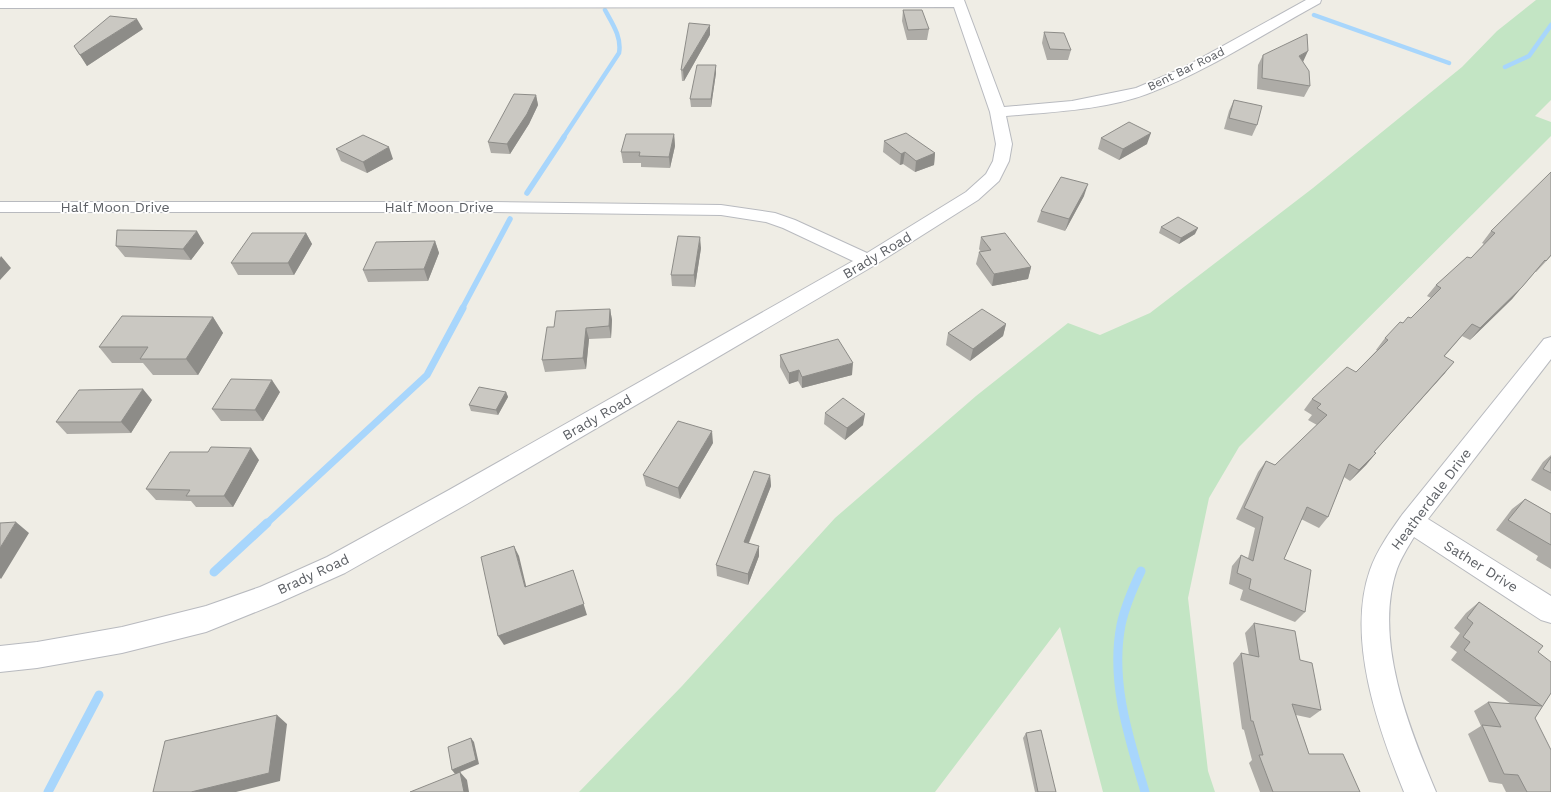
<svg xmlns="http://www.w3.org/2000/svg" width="1551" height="792" font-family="'Work Sans',sans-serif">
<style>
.green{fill:#c3e5c4}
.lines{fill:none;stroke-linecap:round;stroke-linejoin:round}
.stream-far3{stroke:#a8d6fc;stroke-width:4.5}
.stream-far2{stroke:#a8d6fc;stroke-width:5.5}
.stream-far1{stroke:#a8d6fc;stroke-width:7}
.stream{stroke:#a8d6fc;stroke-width:9}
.minor-casing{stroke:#b8babf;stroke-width:2}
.minor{fill:#fff;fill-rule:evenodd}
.wall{fill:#aeaca7}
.shaded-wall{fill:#8d8c88}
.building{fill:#cac8c2;stroke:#8d8c88}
.labels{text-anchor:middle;stroke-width:3.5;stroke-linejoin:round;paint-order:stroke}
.far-street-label{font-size:12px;fill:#5d6065;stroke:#fff}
.street-label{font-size:14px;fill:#5d6065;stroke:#fff}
</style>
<rect width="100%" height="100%" fill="#efede5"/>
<!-- green -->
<path class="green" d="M1536,0H1551V100L1535,116L1551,122V136L1239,447L1209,498L1188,598L1208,771L1215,792H1103L1060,627L935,792H579L682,686L835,518L976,396L1068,323L1100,335L1150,313L1313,188L1462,67L1497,31Z"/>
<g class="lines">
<!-- stream-far3 -->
<path class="stream-far3" d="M1314,15L1449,63
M1505,67L1529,56L1551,25
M563,138L619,53C622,37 612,23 605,10"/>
<!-- stream-far2 -->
<path class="stream-far2" d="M527,193L564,137
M462,309L510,219"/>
<!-- stream-far1 -->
<path class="stream-far1" d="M266,524L427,375L463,308"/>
<!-- stream -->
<path class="stream" d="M1141,571C1133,588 1125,606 1121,625C1110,682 1129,738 1145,792
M214,572L267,523
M48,792L99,695"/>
<!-- minor casing -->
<g class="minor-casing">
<path id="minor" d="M0,0H964L1004,107L1072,101L1136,88L1183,68L1306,0H1321L1320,3C1263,34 1208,71 1147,94C1104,110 1052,112 1006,116L1012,144L1009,161L999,181L978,200L875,265L467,504L345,573L278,603L206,632L122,653L37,668L0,672V646L37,642L122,627L206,606L260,587L327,557L449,490L853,261L783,228L766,222L721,215L493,212H0V202H493L721,205L775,213L795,220L867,253L966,192L986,174L993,161L996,144L990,112L954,7L0,8Z
M1551,337V359L1428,519L1551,596V623L1541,620L1414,537C1408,547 1401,558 1397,569C1373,639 1409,728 1436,792H1404C1378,728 1346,638 1370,570C1377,550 1390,532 1402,515L1544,339Z"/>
</g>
<!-- minor -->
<use href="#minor" class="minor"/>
</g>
<!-- wall -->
<path class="wall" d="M903,10L929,29L927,40H907L902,21Z
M143,29L87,66L74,46Z
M1044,32L1071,50L1068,60H1047L1042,43Z
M710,35L684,81H682L681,70Z
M1263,55L1303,62L1310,86L1304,97L1257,89L1258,65Z
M716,65V73L711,107H691L690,99Z
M536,95L538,105L529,124L510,154L491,153L488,142Z
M1234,100L1257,125L1252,136L1224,129L1229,111Z
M674,134L675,146L670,168L641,167V163H623L621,152Z
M1101,138L1147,144L1119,160L1098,149Z
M884,141L935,153L934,165L915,172L903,164L900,165L883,152Z
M336,149L393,159L367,173L341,161Z
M1084,196L1065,231L1037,222L1041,211Z
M1161,227L1195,234L1179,244L1159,233Z
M1491,231L1551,256L1536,272H1535L1512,299L1470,340L1462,336L1444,357L1445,373L1374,452L1376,453L1366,465L1350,481L1344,477L1328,517L1319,528L1301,519L1284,559L1305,612L1295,622L1240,600L1243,590L1229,584L1232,566L1241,555L1248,558L1255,528L1236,519L1258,472L1266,461L1275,465L1317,425L1308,420L1312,415L1304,410L1312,399L1356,372L1377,350H1376L1385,338L1403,323L1411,318L1431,298L1427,296L1436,285L1471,258L1484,244L1482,243Z
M306,233L312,244L294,275H238L231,263Z
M981,237L1031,267L1028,279L992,286L976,264L979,252H981L979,249Z
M435,241L439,253L428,281L368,282L363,270Z
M204,243L191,260L125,257L116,246Z
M701,248L695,287L672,286L671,275Z
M610,309L612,320L611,338L589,339L586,369L545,372L542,360L554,327Z
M213,317L223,333L198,375H153L143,363H112L99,347Z
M1006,324L1003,336L970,361L946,345L948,333Z
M780,355L852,375L802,388L798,381L789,384L780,367Z
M280,392L263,421H221L212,409Z
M506,392L508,397L498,415L471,411L469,405Z
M152,400L131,433L67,434L56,422Z
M825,413L863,425L845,440L824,424Z
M713,443L680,499L646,486L643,475Z
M1551,455V491L1531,480L1543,462Z
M259,460L233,507H196L191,501L156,500L146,489Z
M770,475L771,486L749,543L759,556L748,585L717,576L716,565Z
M1525,499L1551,514V569L1536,560L1538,556L1496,530L1512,509Z
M1479,602L1538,652L1551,693L1535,718L1551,792H1506L1502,784L1489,782L1468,734L1481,726L1474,711L1488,702L1511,704L1451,660L1457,652L1450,647L1460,633L1454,628L1466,613Z
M1254,623L1300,660L1321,710L1310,718L1296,715L1309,754L1360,792H1260L1249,763L1252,760L1244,730L1242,729L1233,663L1241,653L1249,655L1245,633Z
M1026,733L1056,792H1035L1023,738Z"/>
<!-- shaded-wall -->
<path class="shaded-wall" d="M137,19L143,29L87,66L80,55Z
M710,25V35L684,81L683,70Z
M1308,51L1303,62L1299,56Z
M716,65V73L711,107V99Z
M536,95L538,105L529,124L510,154L507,144Z
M1151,133L1147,144L1119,160L1123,149Z
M674,134L675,146L670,168L669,157Z
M389,147L393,159L367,173L363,162Z
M905,152L903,164L900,165L901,154Z
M935,153L934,165L915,172L916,161Z
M1088,184L1084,196L1065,231L1069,219Z
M1198,228L1195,234L1179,244L1181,238Z
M197,231L204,243L191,260L183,249Z
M306,233L312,244L294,275L288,263Z
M700,237L701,248L695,287L694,275Z
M435,241L439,253L428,281L424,269Z
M1,256L11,268L0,280V258Z
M1031,267L1028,279L992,286L994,274Z
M1522,287L1512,299L1470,340L1480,328Z
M610,309L612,320L611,338L609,326Z
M213,317L223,333L198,375L186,359Z
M1006,324L1003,336L970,361L973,349Z
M586,328L589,339L586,369L583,358Z
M1454,362L1445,373L1364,463L1374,452Z
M853,363L852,375L802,388V377Z
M799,370L798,381L789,384V373Z
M272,380L280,392L263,421L255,410Z
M143,389L152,400L131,433L121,422Z
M506,392L508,397L498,415L496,410Z
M865,414L863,425L845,440L847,428Z
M712,431L713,443L680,499L678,488Z
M251,448L259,460L233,507L224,496Z
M1376,453L1366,465L1350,481L1359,470Z
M770,475L771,486L745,552L744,542Z
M16,522L29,533L1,579L0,578V548Z
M514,546L519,556L529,598L525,587Z
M759,546V556L748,585V574Z
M573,570L587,615L504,645L498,636Z
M277,715L287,724L280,781L236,792H191Z
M471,738L474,742L479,764L460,772L467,780L469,792H464L455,774L452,770Z"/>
<!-- building -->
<path class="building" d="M903,10H922L929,29L908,30Z
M110,16L137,19L80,55L74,46Z
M689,23L710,25L683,70H681Z
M1044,32L1064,33L1071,50L1050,49Z
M1307,34L1308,51L1299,56L1309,71L1310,86L1262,78L1263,55Z
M697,65H716L711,99H690Z
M514,94L536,95L527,114L507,144L488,142Z
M1234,100L1262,106L1257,125L1229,118Z
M1129,122L1151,133L1123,149L1101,138Z
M906,133L935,153L916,161L905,152L901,154L884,141Z
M626,134H674L669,157L639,156L640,152H621Z
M363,135L389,147L363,162L336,149Z
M1551,172V255L1546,261L1545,260L1522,287L1480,328L1472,324L1444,356L1454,362L1374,452L1376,453L1359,470L1349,464L1328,517L1307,507L1284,559L1311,570L1305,612L1249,589L1251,579L1237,573L1241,555L1253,561L1263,517L1244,508L1266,461L1275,465L1327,415L1317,408L1321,404L1312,399L1347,367L1356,372L1388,340L1385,338L1400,322L1403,323L1408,317L1411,318L1441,288L1436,285L1467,257L1471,258L1495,233L1491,231Z
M1061,177L1088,184L1069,219L1041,211Z
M1178,217L1198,228L1181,238L1161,227Z
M117,230L197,231L183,249L116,246Z
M252,233H306L288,263H231Z
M1005,233L1031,267L994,274L979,252L991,250L981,237Z
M678,236L700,237L694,275H671Z
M435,241L424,269L363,270L376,242Z
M610,309L609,326L586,328L583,358L542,360L547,327H554L556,311Z
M982,309L1006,324L973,349L948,333Z
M122,316L213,317L186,359H140L148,347H99Z
M838,339L853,363L802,377L799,370L789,373L780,355Z
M231,379L272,380L255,410L212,409Z
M479,387L506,392L496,410L469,405Z
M143,389L121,422H56L79,390Z
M843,398L865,414L847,428L825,413Z
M678,421L712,431L678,488L643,475Z
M211,447L251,448L224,496H186L190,490L146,489L170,452H208Z
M1551,457V473L1543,469Z
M754,471L770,475L744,542L759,546L748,574L716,565Z
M1525,499L1551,514V545L1508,520Z
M16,522L0,548V523Z
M514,546L525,587L573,570L584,604L498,636L481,557Z
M1479,602L1543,646L1538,652L1551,662V693L1535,718L1551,750V792H1527L1518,775L1504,774L1482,725L1501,727L1488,702L1542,706L1464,650L1470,642L1463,637L1473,623L1467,618Z
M1254,623L1295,631L1300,660L1312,663L1321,710L1292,704L1309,754H1343L1360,792H1273L1259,755H1263L1253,721H1251L1241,653L1259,657Z
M277,715L269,773L191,792H153L165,741Z
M1041,730L1056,792H1038L1026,733Z
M471,738L476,760L452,770L448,747Z
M460,772L464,792H410Z"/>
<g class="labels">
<!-- far-street labels -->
<g class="far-street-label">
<text transform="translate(1186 69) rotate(-26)" y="4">Bent Bar Road</text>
</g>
<!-- street labels -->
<g class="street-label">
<text x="115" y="212">Half Moon Drive</text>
<text x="439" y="212">Half Moon Drive</text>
<text transform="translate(877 255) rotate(-31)" y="5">Brady Road</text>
<text transform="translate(597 417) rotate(-30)" y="5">Brady Road</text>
<text transform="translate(1431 499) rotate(-53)" y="5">Heatherdale Drive</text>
<text transform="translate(1481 566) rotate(32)" y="5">Sather Drive</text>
<text transform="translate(313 574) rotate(-25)" y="5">Brady Road</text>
</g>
</g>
</svg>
